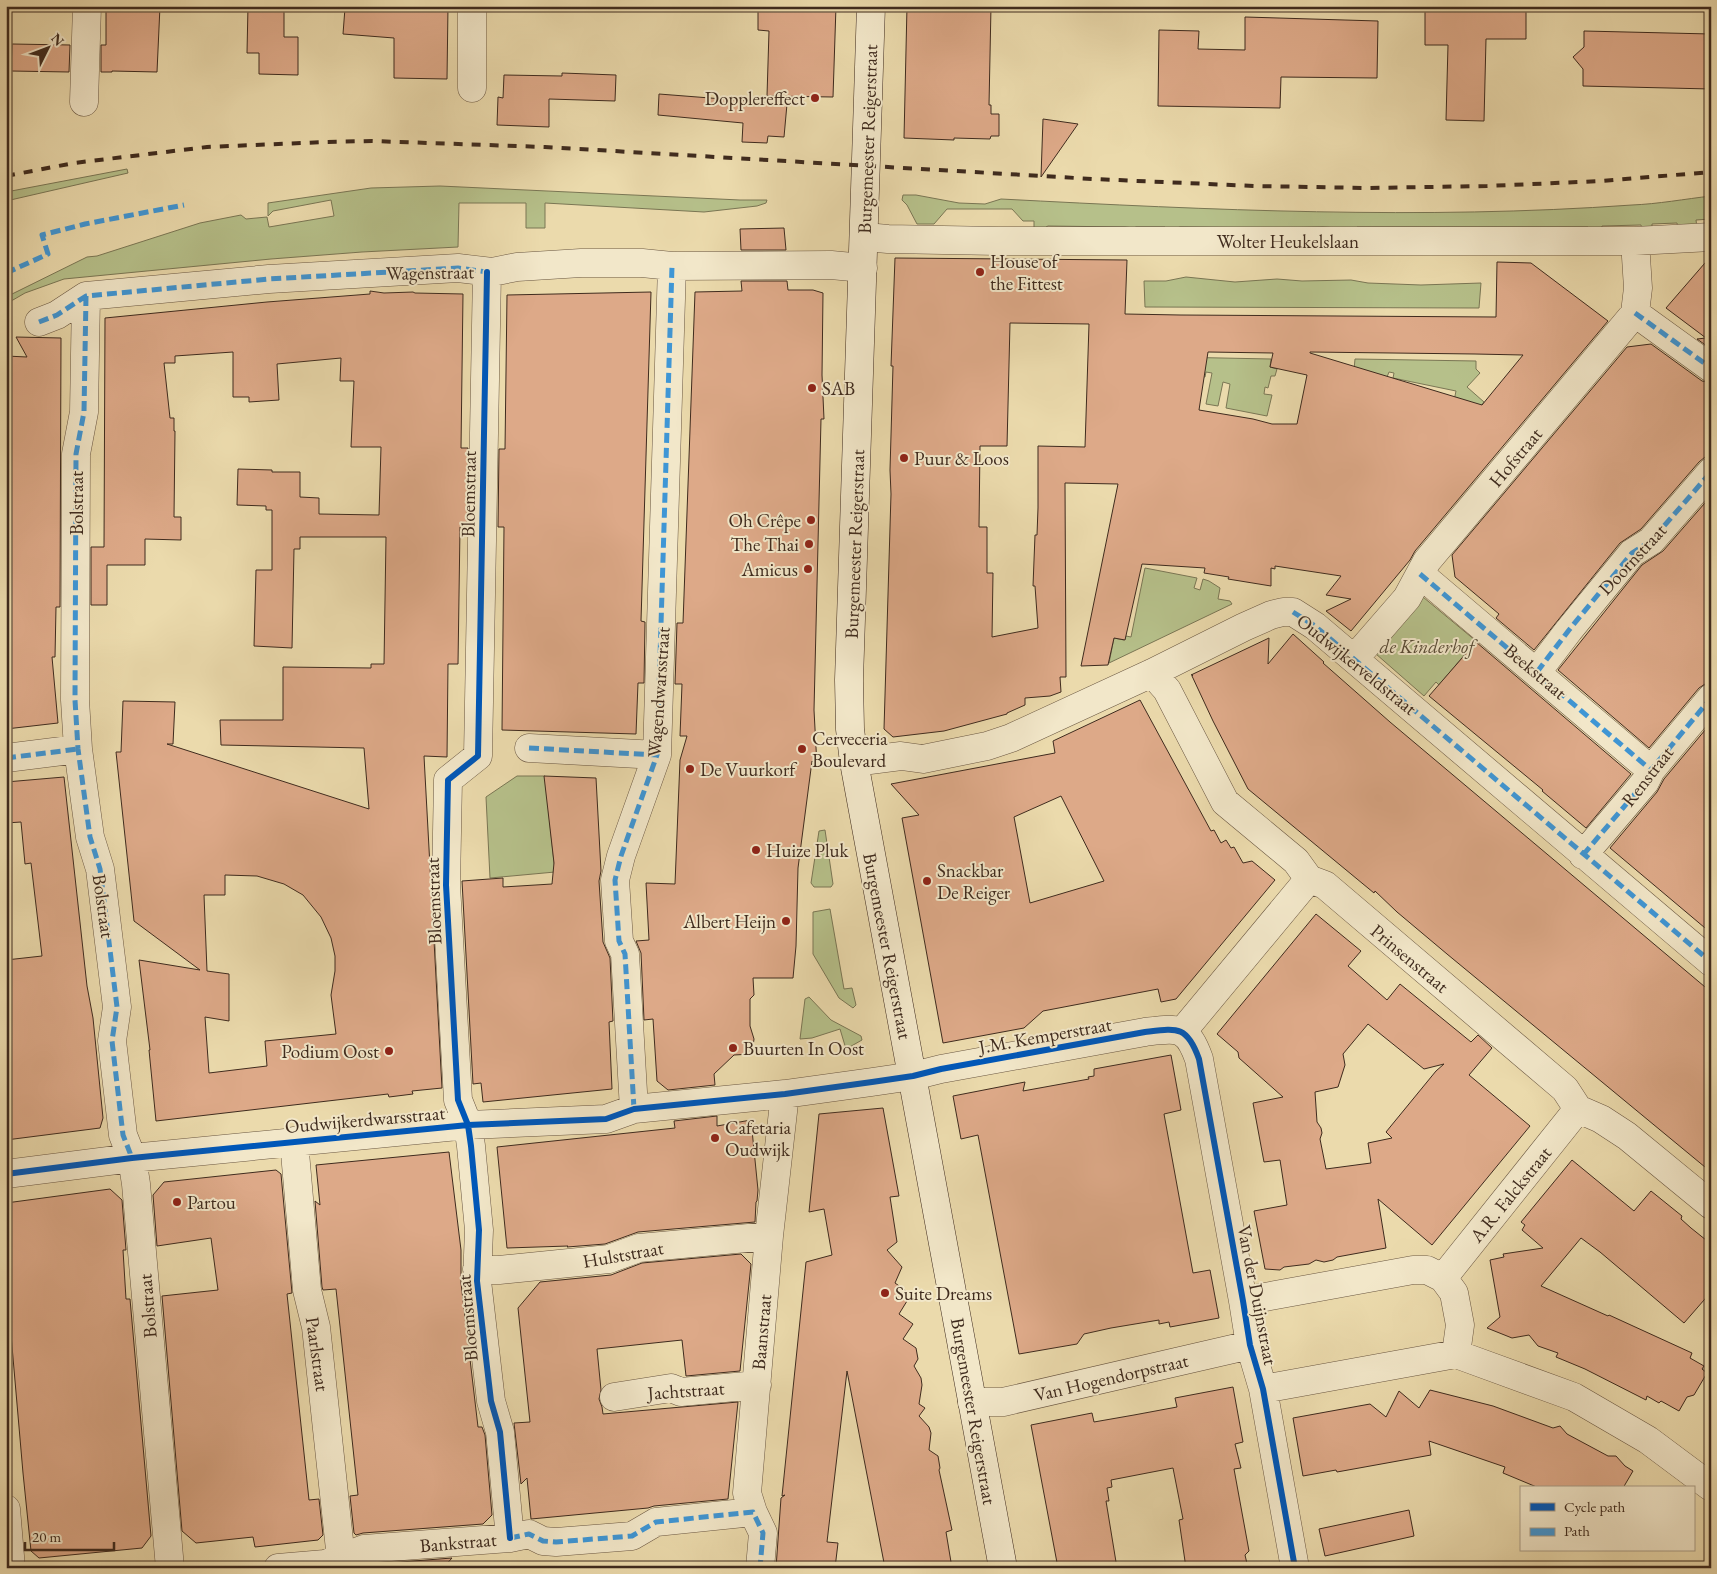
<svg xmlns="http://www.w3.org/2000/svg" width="1717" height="1574" font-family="'EB Garamond',serif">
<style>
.green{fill:#b6c08a;stroke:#7a7654}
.building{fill:#dda988;stroke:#3f2b1e;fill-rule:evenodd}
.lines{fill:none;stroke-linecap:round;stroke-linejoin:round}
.street-casing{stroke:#6a5742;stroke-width:29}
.secondary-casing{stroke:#3f2b1e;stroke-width:29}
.street{stroke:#f2e7c9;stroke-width:28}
.secondary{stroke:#f2e7c9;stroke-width:28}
.rail{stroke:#3f2b1e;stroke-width:4;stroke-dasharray:9 9;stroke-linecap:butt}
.quiet{stroke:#3f96d5;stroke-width:5;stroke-dasharray:10 5;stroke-linecap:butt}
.cycleway-casing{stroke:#f2e7c9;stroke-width:9}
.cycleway{stroke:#0057b8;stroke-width:6}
.poi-dot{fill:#8f2418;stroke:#f2e7c9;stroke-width:2}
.labels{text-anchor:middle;stroke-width:4;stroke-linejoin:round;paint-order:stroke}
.poi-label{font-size:19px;fill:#3f2b1e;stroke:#f2e7c9;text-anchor:start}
.street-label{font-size:19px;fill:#3f2b1e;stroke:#f2e7c9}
.park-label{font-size:19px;font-style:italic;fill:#574934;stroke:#f2e7c9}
</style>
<rect width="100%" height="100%" fill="#ebdaac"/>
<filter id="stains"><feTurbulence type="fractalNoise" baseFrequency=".004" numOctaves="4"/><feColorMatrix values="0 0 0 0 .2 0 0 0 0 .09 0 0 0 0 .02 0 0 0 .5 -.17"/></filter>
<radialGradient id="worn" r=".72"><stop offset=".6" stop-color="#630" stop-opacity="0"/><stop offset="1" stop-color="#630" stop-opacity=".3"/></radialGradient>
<!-- green -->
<path class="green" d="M127,169L128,173L6,201V192Z
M440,186L740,200H767L766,203L757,206L704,212L545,203V228H526V203H459L458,247L362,252L271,259L64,279L25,293L6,304V297L87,257L97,256L200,223L241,215L246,219L267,217L269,227L334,216L331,200L273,211L268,216V203L371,188Z
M903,195H916L959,203L985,204L1001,199C1211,210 1422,220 1632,205C1658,204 1685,199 1711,196V219L1696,220L1697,228L1678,229L1677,223L1652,224V230H1642L1641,225L1602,226L1601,232L1588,233V227H1357L1355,229L1323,227L1274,228L1180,227L1167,231L1165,227H1136L1134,228L1125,227L1048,226L1046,227L1045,231L1034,233V221H1023L1012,209H947L934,224H917L907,205L902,200Z
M1186,277L1235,282L1277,279L1302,281L1351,280L1368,283L1421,285L1481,283L1479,308L1145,307L1144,281H1166Z
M1172,357L1271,359L1270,367L1277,369L1275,376H1271L1268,388L1265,387L1264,394L1272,395L1267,416L1226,408L1230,384L1223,382L1218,406L1206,404L1212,373L1206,372L1205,377L1176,372Z
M1355,359L1476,361V369L1480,373L1467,387L1484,402L1444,450L1456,391L1393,378L1394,373L1389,372L1387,377L1354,370Z
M1145,568L1197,578L1194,588L1200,590L1203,579L1209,581L1220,588L1218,599L1230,601L1232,604L1109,663L1114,638L1124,640L1126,636L1131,637Z
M1423,597L1476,641L1439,685L1436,682L1424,696L1376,654Z
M517,776H545L555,872L490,878L486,797Z
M825,830L833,884L831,887H814L811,883L819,831Z
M830,909L844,989L852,988L856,1005L853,1008L839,998L813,954V912Z
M809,997L831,1020L861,1036L862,1040L846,1049L840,1029L812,1038L800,1039L805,999Z"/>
<!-- building -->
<path class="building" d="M106,6H160L157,72L112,71V72H101V45H106Z
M248,6H284V37H298V75L259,74V53H247Z
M395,6H448L447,79L394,78V38L343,34L345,8L395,9Z
M758,6H836L833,97L767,96L769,31L758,30Z
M907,6H991L989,105H991V114H999V136H991L990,139L954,138V140L904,138Z
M1491,6H1526V39H1486L1484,121L1446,120L1448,45H1425V9L1491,10Z
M1245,17L1378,21L1377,78L1281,77L1280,108L1158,106L1159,30L1199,31L1198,49L1245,50Z
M1584,31L1711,34V89L1583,86V69L1573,57L1584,47Z
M12,44L70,45L69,72L11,71Z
M562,73L616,75L615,101L549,99V127L497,125L498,97L503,98L504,75L562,76Z
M659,94L787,104L784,137L768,136L767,143L742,142L743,123L658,115Z
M1043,119L1078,124L1041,177Z
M784,228L786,250H741L740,229Z
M1711,256V349L1697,339L1706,338L1666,308Z
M895,258L1127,260L1125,314L1180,315L1496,317L1497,262L1531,263L1608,321L1415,551L1410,560L1351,631L1326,611L1351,599L1326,595L1341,576L1275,566V569L1271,568V586L1228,579L1229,577L1204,573L1205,568L1142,564L1125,640L1114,638L1108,665L1081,666L1118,484L1065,483L1066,677H1060L1061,692L1050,696L1025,698V705L1007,713V714L944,731L893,737L884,729L891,494L890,470L893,366H891ZM1010,323L1089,324L1085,447L1038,446V508L1037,535H1035L1033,586H1035L1038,628L992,637L993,573H987V527H979L980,446H1007ZM1208,352L1273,353L1270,367L1307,375L1297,424H1272L1253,419L1199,410ZM1310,352L1475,354L1523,355L1482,405L1310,353Z
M741,281H787L788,290H813L823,293L822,375L824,419H821L814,710L817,766L812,761L798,868L796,946L793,978H753L754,995L750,999V1026L754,1039L752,1054L734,1055L714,1074L715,1085L668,1090L657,1081L653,1019L644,1020L641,953L636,941L649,940L646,883L675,884L680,760L687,736H680L682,684H675L677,623H683L695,292L742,291Z
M370,291L384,293L413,292L415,293L463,294L461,448H468L467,527H460L458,664H448L447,757L424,756L442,1088L412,1091L413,1094L389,1097L388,1094L156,1121L149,1050H150L139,960L200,970L134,921L116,752H121L123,701L175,702L173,744H167L369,809L364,748L221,745L220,720H283V667L371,668V664H384L386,537H300V549H294L292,648L254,646L256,570H272V510H266V506L237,505L238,469L272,470V472H300V497L319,498V514L379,515L381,447H351L354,381H340L341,358L277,364L279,400L249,402V397H233V352L175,356V363H164L170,418H174V431H175L174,517H181V540L145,539V565H107V605H91V547H104L105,318L267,302L370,294ZM225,875L257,876L284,884L303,895L321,917L331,938L335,956V971L331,995L336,1034L265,1041L267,1066L209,1073L205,1017L229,1021V974L207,971L204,895H225Z
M651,292L641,621L645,622L644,683H638L636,734L502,730L504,527H498L499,449H505L507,295Z
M16,337L61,338L60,607H56L55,657H52L58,723L6,729V356L27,357Z
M1651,344L1702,381L1711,383V457H1705L1699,462L1641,529L1620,543L1534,650L1496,618L1499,614L1455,577L1452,555L1627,347Z
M1711,496V683L1705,684L1699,688L1649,748L1558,670L1642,565L1663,551Z
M1293,634L1324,662L1323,663L1390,722L1711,992V1172L1447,954L1397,912L1375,891L1374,893L1248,789L1213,721L1192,676L1193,675H1191L1269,638L1268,664Z
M1476,642L1631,774L1586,828L1542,791L1543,790L1429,696Z
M1140,700L1211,831L1214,830L1221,843L1226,840L1231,848L1234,847L1243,863L1252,861L1275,880L1176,999L1161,1002L1158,989L1043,1011L1024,1028L943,1043L902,818L919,815L891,784L1055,753L1053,741ZM1061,796L1104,881L1030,903L1014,817Z
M1711,723V933L1610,848L1657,792L1664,779Z
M544,776L596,778L601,871L599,881L603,942L610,958L613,1021L609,1022L612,1089L483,1102L481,1083L473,1084L462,881L503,878V887L552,884L554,863Z
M64,777L87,986L93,1018L103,1118L100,1128L6,1140V960L42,956L31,863L25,864L21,822L6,823V782Z
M1316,914L1361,951L1348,966L1387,1000L1400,984L1471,1042L1478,1035L1492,1048L1469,1075L1530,1126L1432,1245L1378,1199L1386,1248L1337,1257L1333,1260L1324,1262L1316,1260L1309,1264L1284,1267L1280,1270L1265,1269L1254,1211L1287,1205L1280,1160L1264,1162L1253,1103L1283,1097L1239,1058L1238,1052L1217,1034ZM1368,1024L1424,1069L1444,1064L1436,1071L1386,1132L1392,1138L1368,1143L1371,1163L1326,1169L1320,1139L1322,1133L1321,1128L1317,1122L1315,1092L1338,1087L1345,1065L1343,1054Z
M1171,1055L1181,1110L1164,1114L1193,1273L1210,1270L1219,1318L1170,1327L1169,1322L1159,1324V1320L1111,1328L1084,1334L1077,1344L1019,1354L978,1135L961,1139L953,1096L1025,1082L1023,1091L1089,1079L1088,1077L1094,1076V1069Z
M883,1108L899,1196L890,1197L897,1242L887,1250L902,1267L895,1283L905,1290L907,1301L899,1314L913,1324L903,1339L916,1348L918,1359L914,1366L921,1378L922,1385L919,1404L925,1408L919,1416L929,1427L931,1433L929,1450L938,1456L940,1468L939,1470L952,1530L946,1532L952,1568H885L847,1371L827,1542L838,1543L835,1568H776L781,1498L785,1495L782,1496L806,1262L832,1255L824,1209L809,1212L819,1114Z
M717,1116V1126L751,1120L758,1190L757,1201L756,1202L755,1222L638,1232L605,1244L567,1247L568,1246L507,1248L497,1147L675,1128L674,1121Z
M449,1152L461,1250V1283L478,1427H482L485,1435L492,1515L483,1524L363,1533L356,1535L354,1533L350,1496L358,1495L336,1289L323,1290L322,1287L315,1201L320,1205L316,1165Z
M1572,1160L1634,1211L1651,1191L1682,1216L1681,1219L1691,1228L1711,1244V1292L1684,1323L1600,1252L1581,1238L1541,1286L1608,1316L1609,1315L1692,1353L1690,1358L1704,1366L1702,1369L1707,1373L1694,1395L1687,1397L1679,1411L1661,1401L1659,1403L1647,1396L1646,1400L1585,1369L1556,1357L1558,1353L1538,1346L1529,1335L1512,1338L1487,1328L1500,1317L1490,1260L1504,1257L1503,1254L1543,1248L1522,1230L1525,1225L1521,1222Z
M276,1170L281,1174L292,1293L287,1294L309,1500L319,1499L323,1535L318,1540L255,1547L253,1537L196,1543L182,1531L162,1296L218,1290L211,1238L157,1246L153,1195L164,1182Z
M110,1189L122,1200L126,1250H123L126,1299H130L151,1536L142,1548L39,1558L31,1551L23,1473L6,1277V1203Z
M741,1254L751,1264L740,1371L686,1376L682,1340L597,1349L601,1390L599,1399L602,1407L603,1414L738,1402L728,1499L654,1506L648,1508L531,1519L527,1478L521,1484L514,1423L530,1422L518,1308L540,1282L611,1275L642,1263Z
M1233,1387L1243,1442L1235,1444L1241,1468L1234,1469L1249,1551L1245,1555L1248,1568H1186L1179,1520L1183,1519L1173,1468L1111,1480L1112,1487L1107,1488L1109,1501H1106L1117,1568H1058L1031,1425L1092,1413L1094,1422L1134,1415L1177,1407L1175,1398Z
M1430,1390L1493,1406L1553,1428L1560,1426L1567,1434L1608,1456H1616L1625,1466L1633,1471L1623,1488H1539L1503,1473L1505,1467L1429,1441L1431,1455L1337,1472L1336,1470L1303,1476L1293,1418L1370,1404L1386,1417L1399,1391L1419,1408Z
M1409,1510L1414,1536L1325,1556L1319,1529Z
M452,1558L443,1568H388V1563Z"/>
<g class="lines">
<!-- street casing -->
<g class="street-casing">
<path id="street" d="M472,88V6
M84,102L87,6
M865,237L888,239L998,241H1635L1711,237
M487,272L478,756L448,780L446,885L458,1100L468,1125L471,1146L479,1230L477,1281L491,1401L500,1432L510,1538
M86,296L84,412L76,454L75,700L78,749L90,837L100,869L117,1007L112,1041L123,1135L132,1158L136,1184L170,1568
M1635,313L1711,368
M39,322L57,315L86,296L269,279L458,268L492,272L517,267L581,263H642L672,266L831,265L863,268
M1420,574L1651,770
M1354,659L1407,598L1427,561L1635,313L1638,288L1635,241
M1537,672L1569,630L1632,553L1651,541L1711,472
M1152,673L1167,690L1225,802L1296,861L1309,879L1325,885L1565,1089L1578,1109L1601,1119L1627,1136L1711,1205
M529,748L657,755
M6,758L78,749
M854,762L901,756L923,759L987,746L1011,738L1152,673L1244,627L1271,615L1283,612H1293L1315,626L1711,962
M1583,855L1645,782L1651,770L1711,698
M1182,1032L1309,879
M634,1109L625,954L619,941L615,880L621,856L657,755L672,266
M294,1141L307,1290L316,1327L342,1568
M6,1174L132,1158L468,1125L606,1119L634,1109L785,1094L872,1082L913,1076L941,1069L1145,1032C1177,1028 1187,1025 1199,1059L1243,1301L1250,1345L1263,1389L1295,1568
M477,1269L499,1270L609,1259L639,1248L769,1236
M1443,1278L1578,1109
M1243,1301L1413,1270H1427L1443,1278L1454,1293L1460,1325L1456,1354
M1263,1389L1456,1354L1574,1397L1648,1440L1711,1487
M614,1397L671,1388L681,1392L757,1385
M972,1402H1003L1250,1345
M6,1509L11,1568
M278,1568L325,1564L364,1549L510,1538L529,1534L543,1541L556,1542L632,1536L656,1522L753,1512
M760,1568L763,1533L753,1512L747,1493L769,1236L785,1094"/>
</g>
<!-- secondary casing -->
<g class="secondary-casing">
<path id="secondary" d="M871,6L849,680L850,729L854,762L1003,1568"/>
</g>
<!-- street -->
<use href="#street" class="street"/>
<!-- secondary -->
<use href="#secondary" class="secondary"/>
<!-- rail -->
<path class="rail" d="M6,176L74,163L207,147L325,142L372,141L545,147L1093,179L1255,186L1368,188L1487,186L1602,181L1711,172"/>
<!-- quiet -->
<path class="quiet" d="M6,273L48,254L42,235L85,224L184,205
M86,296L84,412L76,454L75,700L78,749L90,837L100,869L117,1007L112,1041L123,1135L132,1158
M1635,313L1711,368
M39,322L57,315L86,296L269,279L458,268L487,272V275
M1420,574L1651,770
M1293,612L1315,626L1711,962
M1537,672L1569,630L1632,553L1651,541L1711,472
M529,748L657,755
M6,758L78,749
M1583,855L1645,782L1651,770L1711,698
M634,1109L625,954L619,941L615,880L621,856L657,755L672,266
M510,1538L529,1534L543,1541L556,1542L632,1536L656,1522L753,1512L763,1533L760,1568"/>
<!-- cycleway casing -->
<g class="cycleway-casing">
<path id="cycleway" d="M487,272L478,756L448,780L446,885L458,1100L468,1125L471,1146L479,1230L477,1281L491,1401L500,1432L510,1538
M6,1174L132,1158L468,1125L606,1119L634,1109L785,1094L872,1082L913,1076L941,1069L1145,1032C1177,1028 1187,1025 1199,1059L1243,1301L1250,1345L1263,1389L1295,1568"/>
</g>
<!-- cycleway -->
<use href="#cycleway" class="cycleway"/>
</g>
<!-- markers -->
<g class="poi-dot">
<circle cx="815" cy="98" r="5"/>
<circle cx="980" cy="272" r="5"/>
<circle cx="812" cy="388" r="5"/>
<circle cx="904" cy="458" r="5"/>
<circle cx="811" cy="520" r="5"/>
<circle cx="809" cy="544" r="5"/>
<circle cx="808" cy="569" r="5"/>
<circle cx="802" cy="749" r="5"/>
<circle cx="690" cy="769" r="5"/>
<circle cx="756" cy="850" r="5"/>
<circle cx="927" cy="881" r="5"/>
<circle cx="786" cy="921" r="5"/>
<circle cx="733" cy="1048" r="5"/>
<circle cx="389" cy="1051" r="5"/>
<circle cx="715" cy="1138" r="5"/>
<circle cx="177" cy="1202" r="5"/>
<circle cx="885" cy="1293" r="5"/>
</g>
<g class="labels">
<!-- poi labels -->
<g class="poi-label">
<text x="805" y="105" text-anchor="end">Dopplereffect</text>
<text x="990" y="268">House of<tspan x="990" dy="22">the Fittest</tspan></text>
<text x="822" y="395">SAB</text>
<text x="914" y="465">Puur &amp; Loos</text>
<text x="801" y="527" text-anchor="end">Oh Crêpe</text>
<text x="799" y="551" text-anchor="end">The Thai</text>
<text x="798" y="576" text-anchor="end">Amicus</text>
<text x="812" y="745">Cerveceria<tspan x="812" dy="22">Boulevard</tspan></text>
<text x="700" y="776">De Vuurkorf</text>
<text x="766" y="857">Huize Pluk</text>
<text x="937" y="877">Snackbar<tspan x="937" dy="22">De Reiger</tspan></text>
<text x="776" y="928" text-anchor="end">Albert Heijn</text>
<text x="743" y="1055">Buurten In Oost</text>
<text x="379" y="1058" text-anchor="end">Podium Oost</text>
<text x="725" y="1134">Cafetaria<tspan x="725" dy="22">Oudwijk</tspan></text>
<text x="187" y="1209">Partou</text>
<text x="895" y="1300">Suite Dreams</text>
</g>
<!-- street labels -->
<g class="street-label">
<text transform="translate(867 139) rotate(-88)" y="7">Burgemeester Reigerstraat</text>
<text x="1288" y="248">Wolter Heukelslaan</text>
<text transform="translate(430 272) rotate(-1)" y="7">Wagenstraat</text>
<text transform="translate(1515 457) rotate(-50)" y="7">Hofstraat</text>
<text transform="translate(468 494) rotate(-89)" y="7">Bloemstraat</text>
<text transform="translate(76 503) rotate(-90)" y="7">Bolstraat</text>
<text transform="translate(854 544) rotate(-88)" y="7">Burgemeester Reigerstraat</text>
<text transform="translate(1632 559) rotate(-47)" y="7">Doornstraat</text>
<text transform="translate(1357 664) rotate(39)" y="7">Oudwijkerveldstraat</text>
<text transform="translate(1536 671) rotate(40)" y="7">Beekstraat</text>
<text transform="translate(658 692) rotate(-86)" y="7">Wagendwarsstraat</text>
<text transform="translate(1647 776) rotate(-52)" y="7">Renstraat</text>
<text transform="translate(433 901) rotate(-92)" y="7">Bloemstraat</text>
<text transform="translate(104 906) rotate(82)" y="7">Bolstraat</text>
<text transform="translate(888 946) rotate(79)" y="7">Burgemeester Reigerstraat</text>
<text transform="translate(1410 958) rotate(40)" y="7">Prinsenstraat</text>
<text transform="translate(1045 1035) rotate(-10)" y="7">J.M. Kemperstraat</text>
<text transform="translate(365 1119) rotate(-5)" y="7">Oudwijkerdwarsstraat</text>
<text transform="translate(1510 1194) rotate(-51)" y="7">A.R. Falckstraat</text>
<text transform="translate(623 1254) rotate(-10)" y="7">Hulststraat</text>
<text transform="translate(1258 1295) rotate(79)" y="7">Van der Duijnstraat</text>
<text transform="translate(147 1306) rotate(-95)" y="7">Bolstraat</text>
<text transform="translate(467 1318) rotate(-95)" y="7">Bloemstraat</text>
<text transform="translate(761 1332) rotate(-85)" y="7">Baanstraat</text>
<text transform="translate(318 1354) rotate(82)" y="7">Paarlstraat</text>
<text transform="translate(1111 1377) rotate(-13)" y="7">Van Hogendorpstraat</text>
<text transform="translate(686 1390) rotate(-4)" y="7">Jachtstraat</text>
<text transform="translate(974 1411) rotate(80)" y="7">Burgemeester Reigerstraat</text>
<text transform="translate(458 1542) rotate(-5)" y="7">Bankstraat</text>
</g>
<!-- park labels -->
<g class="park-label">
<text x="1427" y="653">de Kinderhof</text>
</g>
</g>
<!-- margin -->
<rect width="1717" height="1574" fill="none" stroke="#ebdaac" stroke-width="25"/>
<rect x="8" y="8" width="1702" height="1559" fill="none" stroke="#3f2b1e" stroke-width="2.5"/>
<rect x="12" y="12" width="1692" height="1549" fill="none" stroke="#3f2b1e"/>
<!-- legend -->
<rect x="1520" y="1486" width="175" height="65" fill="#f2e7c9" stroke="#aa9c85"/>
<rect x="1530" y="1503" width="25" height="8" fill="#0057b8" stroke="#aa9c85"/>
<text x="1564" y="1512" font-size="15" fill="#3f2b1e">Cycle path</text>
<rect x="1530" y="1528" width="25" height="8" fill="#3f96d5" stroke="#aa9c85"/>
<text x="1564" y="1536" font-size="15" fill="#3f2b1e">Path</text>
<!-- north arrow -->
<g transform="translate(48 48) rotate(48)" stroke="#f2e7c9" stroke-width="4" paint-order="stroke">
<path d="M0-4L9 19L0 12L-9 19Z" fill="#3f2b1e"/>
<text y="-8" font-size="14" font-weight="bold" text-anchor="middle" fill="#3f2b1e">N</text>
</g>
<!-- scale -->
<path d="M25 1542v8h89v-8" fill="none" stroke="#3f2b1e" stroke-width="2.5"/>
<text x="32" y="1542" font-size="15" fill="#3f2b1e" stroke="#f2e7c9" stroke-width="4" paint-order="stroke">20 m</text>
<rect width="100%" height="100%" filter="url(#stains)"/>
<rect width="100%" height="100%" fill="url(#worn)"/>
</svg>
